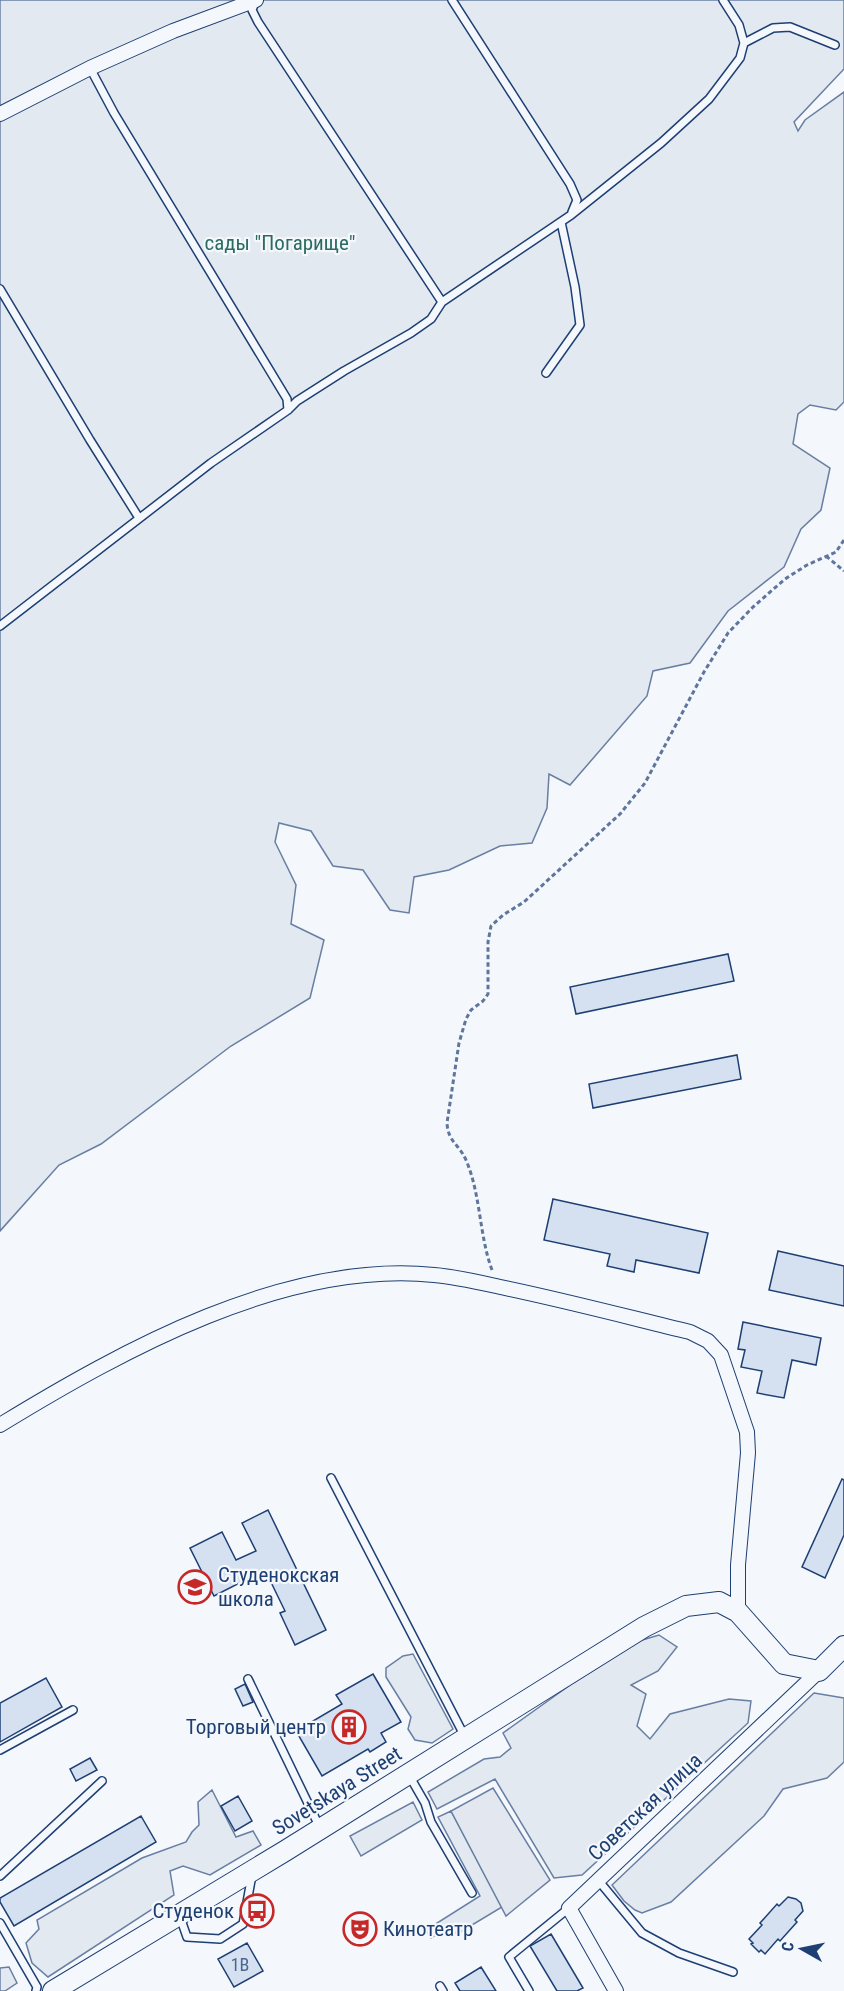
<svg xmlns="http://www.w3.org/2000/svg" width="844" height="1991" font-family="'Roboto Condensed',sans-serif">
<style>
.green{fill:#e3e9f0;stroke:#687fa3;stroke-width:1.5}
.parking{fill:#e3e8f0;stroke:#687fa3;stroke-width:1.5}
.building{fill:#d5e0f0;stroke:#1d3f73;stroke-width:1.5}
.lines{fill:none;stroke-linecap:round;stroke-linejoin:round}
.lane-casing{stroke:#1d3f73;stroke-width:10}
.street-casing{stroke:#1d3f73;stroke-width:16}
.secondary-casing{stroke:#1d3f73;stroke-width:22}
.path{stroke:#5e769c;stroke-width:3;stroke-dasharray:4.5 3;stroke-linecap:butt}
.lane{stroke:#f4f7fb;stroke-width:7}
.street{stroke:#f4f7fb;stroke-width:14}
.secondary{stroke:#f4f7fb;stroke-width:20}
.labels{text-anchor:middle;stroke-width:4.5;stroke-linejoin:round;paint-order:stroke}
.number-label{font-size:18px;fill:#4b6792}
.park-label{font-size:21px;fill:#2c6c60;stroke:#f4f7fb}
.poi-label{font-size:21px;fill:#1d3f73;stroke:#f4f7fb;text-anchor:start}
.street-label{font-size:21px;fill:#1d3f73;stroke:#f4f7fb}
</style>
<rect width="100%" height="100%" fill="#f4f7fb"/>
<!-- green -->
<path class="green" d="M0,0H844V69L794,122L798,131L805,120L844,92V402L836,410L810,405L798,414L793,444L830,468L821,510L801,529L784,567L728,611L690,663L653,671L647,696L570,785L549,774L547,808L532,843L500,846L449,870L414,877L409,913L390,910L363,870L333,866L311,831L279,823L275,842L296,885L291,924L324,940L310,998L231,1046L101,1144L59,1165L0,1231Z
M659,1635L677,1647L658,1671L631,1685L646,1694L637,1726L650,1739L670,1714L729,1699L751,1701L748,1723L582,1875L554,1878L495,1779L437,1809L428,1792L484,1759L500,1757L511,1748L503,1733L573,1683L639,1641Z
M413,1654L453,1729L432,1743L415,1740L408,1729L411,1717L386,1677V1668L403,1656Z
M814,1693L844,1698V1762L827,1778L783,1789L764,1816L671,1902L642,1913L635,1910L624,1901L612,1885Z
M212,1790L236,1837L253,1831L261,1845L210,1875L183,1866L170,1871L174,1895L48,1977L32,1963L26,1943L39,1929L37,1920L142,1858L186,1842L192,1832L199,1825L198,1802Z
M413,1802L422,1820L361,1856L350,1836Z
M451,1811L502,1907L457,1934L449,1927L431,1938L426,1930L480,1896L438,1817Z
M9,1967L17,1983L5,1991H0V1968Z"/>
<!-- parking -->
<path class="parking" d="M493,1788L550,1880L506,1916L451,1811Z"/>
<!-- building -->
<path class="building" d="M728,954L734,981L576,1014L570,987Z
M737,1055L741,1079L593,1108L589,1084Z
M553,1199L708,1233L699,1273L636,1260L634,1272L607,1266L610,1254L544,1240Z
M778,1251L844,1266V1306L769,1290Z
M743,1322L821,1338L816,1365L792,1360L784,1398L757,1393L762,1371L741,1367L745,1350L738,1349Z
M842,1479L844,1480V1535L825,1578L802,1567Z
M268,1510L326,1630L295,1645L280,1613L285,1611L265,1570L214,1596L190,1548L222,1532L236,1560L256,1551L242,1523Z
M373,1674L401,1722L381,1733L386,1742L370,1752L368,1749L322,1776L296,1731L342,1704L336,1695Z
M46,1678L62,1707L0,1742V1703Z
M245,1684L253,1702L243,1706L235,1689Z
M90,1758L97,1770L76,1781L70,1769Z
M238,1796L252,1821L235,1831L221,1806Z
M141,1816L156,1842L14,1926L0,1902V1898Z
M788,1897L796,1899L801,1903L803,1911L795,1920L797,1922L780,1941L778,1939L765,1954L761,1950L759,1952L751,1944L753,1943L749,1939L762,1925L760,1923L777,1904L779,1906Z
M551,1934L583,1988L577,1991H557L530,1946Z
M247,1943L263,1971L234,1987L218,1959Z
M481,1967L496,1991H460L455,1983Z"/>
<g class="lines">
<!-- lane casing -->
<g class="lane-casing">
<path id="lane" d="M452,0L570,184L577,200L572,212
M255,2L252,10L258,22L442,302
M744,43L773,28L790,27L835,45
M90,68L114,113L287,399L288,410
M0,289L90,440L139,518
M546,373L580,325L575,287L561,222
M0,626L211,463L288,410L297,401L344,371L411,333L431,319L442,302L571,215L661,143L709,99L740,58L744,43L739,25L723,0
M331,1478L465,1737
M248,1679L320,1828
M0,1750L73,1710
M410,1777L425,1803L431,1822L472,1893
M0,1876L102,1781
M598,1880L642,1933L679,1953L733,1972
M180,1917L187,1937L220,1939L243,1924L252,1875
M0,1923L37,1987L36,1991
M440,1986L443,1991
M529,1991L509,1957L569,1908"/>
</g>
<!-- street casing -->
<g class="street-casing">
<path id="street" d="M0,114L90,68L173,31L256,0
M0,1425C123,1350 285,1260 434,1275C458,1277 482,1283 505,1288C567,1301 628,1317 690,1332L708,1341L721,1355L747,1432L748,1453L738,1565V1612
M616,1991L569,1908L819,1671"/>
</g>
<!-- secondary casing -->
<g class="secondary-casing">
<path id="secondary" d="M53,1991L285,1851L644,1627L686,1606L719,1602L738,1612L784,1664L819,1671L844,1646"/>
</g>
<!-- path -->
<path class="path" d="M826,556L844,571
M492,1270C479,1235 481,1195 466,1160C459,1144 448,1142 447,1123L459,1043L466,1019L471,1010L483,1001L488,994V942L491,926L503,915L524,902L620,814L645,783L704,672L728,633L753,607L785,579L807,565L836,552L844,540"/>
<!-- lane -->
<use href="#lane" class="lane"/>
<!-- street -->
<use href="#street" class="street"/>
<!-- secondary -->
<use href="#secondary" class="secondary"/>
</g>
<!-- icons -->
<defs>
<g id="school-ring" transform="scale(1.725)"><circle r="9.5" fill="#f4f7fb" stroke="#c62828" stroke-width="1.5"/><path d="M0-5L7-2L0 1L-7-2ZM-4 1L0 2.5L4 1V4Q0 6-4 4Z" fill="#c62828"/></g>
<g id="building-ring" transform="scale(1.725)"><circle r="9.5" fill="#f4f7fb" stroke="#c62828" stroke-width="1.5"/><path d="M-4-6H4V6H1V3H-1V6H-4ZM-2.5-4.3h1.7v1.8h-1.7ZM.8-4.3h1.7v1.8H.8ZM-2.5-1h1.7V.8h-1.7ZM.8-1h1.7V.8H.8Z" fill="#c62828"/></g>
<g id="bus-ring" transform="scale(1.725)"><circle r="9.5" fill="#f4f7fb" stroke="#c62828" stroke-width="1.5"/><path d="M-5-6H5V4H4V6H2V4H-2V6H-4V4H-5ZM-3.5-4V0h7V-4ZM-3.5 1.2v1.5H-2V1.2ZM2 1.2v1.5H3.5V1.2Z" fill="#c62828"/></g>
<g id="theatre-ring" transform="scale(1.725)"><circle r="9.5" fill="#f4f7fb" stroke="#c62828" stroke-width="1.5"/><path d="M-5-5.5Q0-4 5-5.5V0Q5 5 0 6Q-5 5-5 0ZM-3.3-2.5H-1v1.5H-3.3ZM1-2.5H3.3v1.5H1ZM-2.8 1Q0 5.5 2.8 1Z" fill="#c62828"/></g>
</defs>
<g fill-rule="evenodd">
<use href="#school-ring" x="195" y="1587"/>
<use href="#building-ring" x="349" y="1727"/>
<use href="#bus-ring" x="257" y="1911"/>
<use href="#theatre-ring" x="360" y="1929"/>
</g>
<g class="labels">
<!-- number labels -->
<g class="number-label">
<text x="240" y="1971">1В</text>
</g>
<!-- park labels -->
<g class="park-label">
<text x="280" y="250">сады "Погарище"</text>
</g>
<!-- poi labels -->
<g class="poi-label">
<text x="218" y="1582">Студенокская<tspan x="218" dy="24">школа</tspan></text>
<text x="326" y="1734" text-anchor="end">Торговый центр</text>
<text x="234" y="1918" text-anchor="end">Студенок</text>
<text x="383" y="1936">Кинотеатр</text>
</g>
<!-- street labels -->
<g class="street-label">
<text transform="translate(337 1791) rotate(-32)" y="7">Sovetskaya Street</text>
<text transform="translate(645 1807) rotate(-43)" y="7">Советская улица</text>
</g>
</g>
<!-- north arrow -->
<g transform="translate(802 1949) rotate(279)" stroke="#f4f7fb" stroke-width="4.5" paint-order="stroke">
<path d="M0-4.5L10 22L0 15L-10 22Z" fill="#1d3f73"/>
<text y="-9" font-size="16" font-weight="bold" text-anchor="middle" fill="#1d3f73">С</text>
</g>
</svg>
